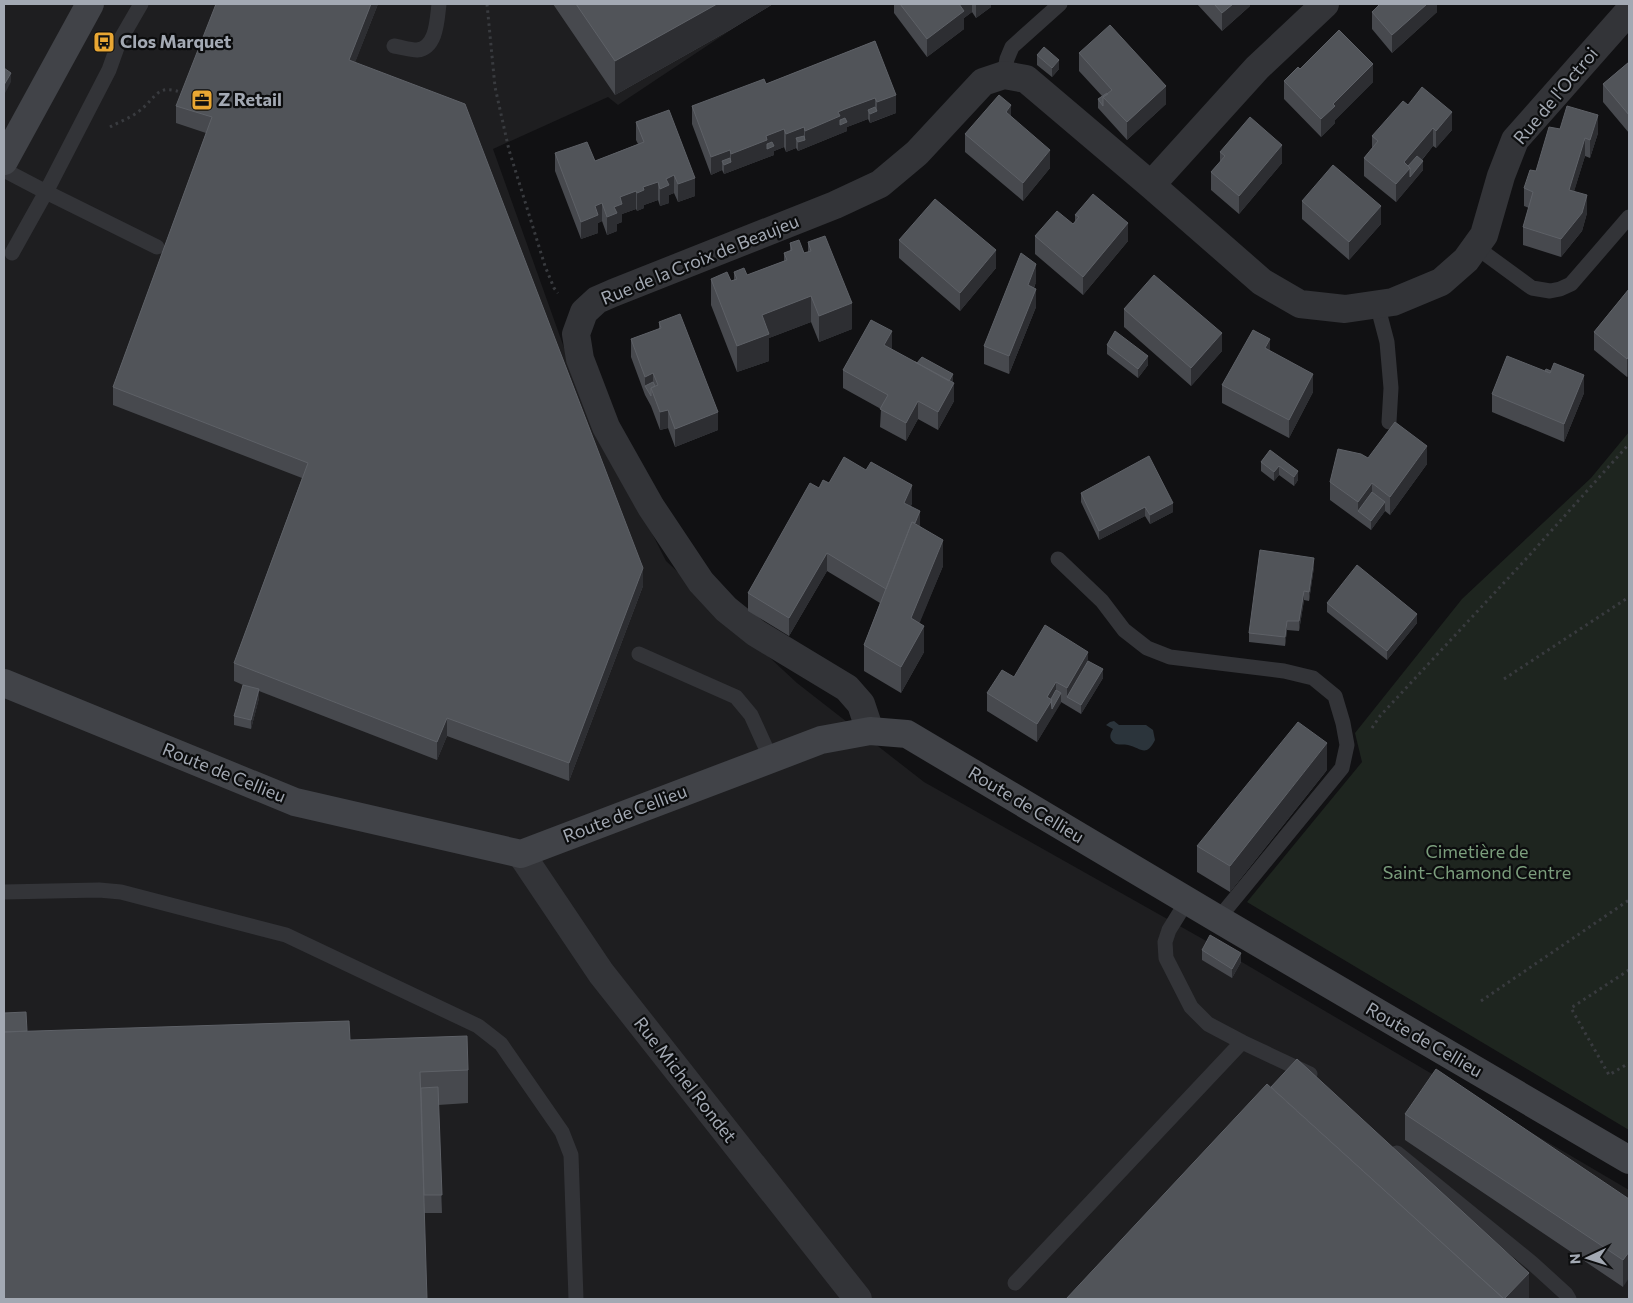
<svg xmlns="http://www.w3.org/2000/svg" width="1633" height="1303" font-family="Commissioner,sans-serif">
<style>
.built{fill:#1e1e20}
.green{fill:#1e251f}
.water{fill:#2b343b}
.lines{fill:none;stroke-linecap:round;stroke-linejoin:round}
.path{stroke:#393b3f;stroke-width:3;stroke-dasharray:2.5 4;stroke-linecap:butt}
.lane{stroke:#333438;stroke-width:15}
.street{stroke:#333438;stroke-width:28}
.secondary{stroke:#414348;stroke-width:28}
.wall{fill:#47494e}
.shaded-wall{fill:#2d2e32}
.building{fill:#515459;stroke:#5e6167}
.labels{text-anchor:middle;stroke-width:4.5;stroke-linejoin:round;paint-order:stroke}
.poi-label{font-size:18px;font-weight:bold;fill:#a3a9b3;stroke:#0c0d0e;text-anchor:start}
.street-label{font-size:18px;fill:#a3a9b3;stroke:#0c0d0e}
.park-label{font-size:18px;fill:#7b9d7c;stroke:#0c0d0e}
</style>
<rect width="100%" height="100%" fill="#111113"/>
<!-- built -->
<path class="built" d="M4,4H770L618,105L608,97L493,149L577,384L666,561L797,683L924,782L1201,938L1629,1190V1299H4Z"/>
<!-- green -->
<path class="green" d="M1629,432V1130L1247,902L1362,762L1355,733L1462,599L1591,478Z"/>
<!-- water -->
<path class="water" d="M1114,721L1119,725H1146L1153,730L1155,740C1146,758 1141,748 1128,745C1124,744 1120,745 1116,744C1109,740 1109,735 1113,729L1106,725L1110,722Z"/>
<g class="lines">
<!-- path -->
<path class="path" d="M487,4L495,87L509,150L545,266L554,288L558,293
M110,127C119,122 130,118 138,112C158,97 156,82 185,94
M1504,679L1629,597
M1372,728L1380,716L1526,559L1629,444
M1629,970L1571,1008L1609,1075L1629,1063
M1481,1001L1629,900"/>
<!-- lane -->
<path class="lane" d="M394,46C401,47 410,50 417,50C437,48 437,19 439,4
M1004,75L1007,59L1012,47L1060,4
M4,170L46,192L109,70L119,42L141,4
M1476,247L1532,288L1550,291L1560,289L1571,284L1629,217
M12,253L46,192L157,247
M1377,304L1387,342L1391,388L1389,422
M1058,559L1102,601L1124,630L1147,648L1170,657L1284,671L1313,678L1335,696L1343,723L1347,745L1342,768L1218,919
M639,654L736,697L751,715L771,759
M4,892L99,890L121,892L286,935L478,1026L501,1044L562,1132L571,1155L576,1299
M1187,901L1169,930L1165,942L1166,958L1191,1007L1208,1024L1242,1042
M1397,1153L1532,1263L1566,1294L1569,1299
M1015,1283L1242,1042L1310,1074"/>
<!-- street -->
<path class="street" d="M1151,185L1257,68L1325,4
M870,731L861,704L847,688L756,633L726,609L701,582L651,507L606,427L580,359L576,334L584,312L597,300L613,293L835,205L880,184L917,153L983,82L1004,75L1026,79L1151,185L1262,282L1300,304L1345,309L1393,302L1441,282L1466,260L1484,235L1501,176L1515,140L1629,11
M521,854L601,973L858,1299"/>
<!-- secondary -->
<path class="secondary" d="M4,161L90,4
M4,683L295,802L521,854L821,740L870,731L907,734L1218,919L1629,1160"/>
</g>
<!-- wall -->
<path class="wall" d="M378,4L355,62L643,586L569,781L447,736L437,760L259,691V698L251,729L234,725V716L243,685L234,681V663L302,478L113,405V387L206,133L176,123V106Z
M553,4H773L730,30L615,95Z
M894,4H991V7L976,18L972,12L964,18V29L927,57L894,13Z
M1197,4H1250V6L1222,31Z
M1437,4V12L1392,53L1372,29V12Z
M875,41L896,113L870,123L868,119L847,127V131L798,151L796,148L786,152L784,147L774,151V155L724,174L722,170L711,175L692,124V106L766,84Z
M1079,53L1166,104L1127,140L1098,108V99L1102,96L1079,71Z
M1037,55L1059,69L1052,77L1037,65Z
M1629,62V133L1603,102V84Z
M1300,69L1373,82L1335,120V123L1321,137L1284,99V81Z
M1408,105L1452,130L1436,148L1433,146L1422,160L1423,170L1396,202L1364,176V158L1372,148V136Z
M636,122L695,196L678,202L674,193L669,195V203L660,206L658,200L644,205V208L637,211L636,209L622,214V222L617,224V231L607,235L602,221L598,223V233L581,239L555,171V153L595,161L638,144L636,140Z
M1560,129L1598,133L1590,158L1585,156L1574,191L1587,213L1582,231L1561,257L1523,245V227L1529,208L1524,206V188L1536,171Z
M965,134L1050,168L1023,201L965,152Z
M1220,152L1282,163L1239,214L1211,190V172L1220,162Z
M1302,201L1381,224L1349,260L1302,219Z
M1075,215L1128,241L1083,295L1035,254V236L1073,224L1075,222Z
M899,240L996,268L960,311L899,258Z
M808,242L852,329L819,342L811,322L769,338V361L737,372L711,305V279L731,281L734,280V272L747,275L784,261V253L790,251V243L804,253L808,252Z
M1036,282L1034,288L1036,307L1009,374L984,364V346Z
M1629,289V374L1627,377L1594,350V332Z
M1124,309L1222,351L1191,386L1124,327Z
M659,322L718,430L675,447L668,428L660,430L651,406L645,395L631,357V339L659,329Z
M1107,345L1148,365L1138,378L1107,354Z
M891,349L953,383L954,401L938,430L918,419L906,441L880,427L881,409L843,388V370Z
M1270,351L1313,392L1289,438L1222,403V385Z
M1545,371H1551L1584,393L1564,442L1492,412V394Z
M1270,450L1298,480L1294,486L1279,475L1274,481L1261,471V462Z
M1368,458L1427,464L1390,515L1385,511L1371,530L1330,500V482Z
M829,483L912,503L911,506L920,526L943,566L919,623L924,652L901,693L864,671V645L880,603L827,571L789,636L748,611V593L819,488Z
M1081,493L1173,512L1150,524L1145,516L1099,540L1081,502Z
M1314,567L1309,601L1304,600L1299,631L1287,630L1285,646L1249,642V633Z
M1327,603L1417,623L1387,660L1327,612Z
M1088,661L1103,678L1081,714L1061,702L1037,742L987,711V693L1014,677Z
M1327,770L1230,892L1197,872V846Z
M1202,950L1241,962L1232,978L1202,960Z
M27,1031L350,1040L468,1070V1103L438,1105L442,1213H424Z
M1405,1114L1629,1199L1623,1287L1405,1140Z"/>
<!-- shaded-wall -->
<path class="shaded-wall" d="M371,4H378L349,78V60Z
M717,4H773L730,30L615,95V61Z
M959,4H972V12L964,18V29L927,57V39Z
M976,4H991V7L976,18Z
M1233,4H1250V6L1222,31V13Z
M1427,4H1437V12L1392,53V35Z
M1059,60V69L1052,77V68Z
M1373,64V82L1335,120V123L1321,137V119L1333,104Z
M11,73V82L4,95V85Z
M1166,86V104L1127,140V122Z
M896,95V113L877,120V102Z
M875,98V112L877,111V120L870,123V114L868,110V119L847,127V131L798,151V142L796,138V148L786,152V134L804,127V140H805V131L838,112Z
M1011,105V123L1006,112Z
M1452,112V130L1436,148V131Z
M1598,115V133L1590,158V140Z
M1433,128V146L1410,174L1423,161V170L1396,202V184L1404,162Z
M784,129V147L774,151V155L724,174V165L722,161V170L711,175V157L730,150V163L731,162V154L766,136Z
M1585,138V156L1569,208V190Z
M1282,145V163L1239,214V196Z
M1050,150V168L1023,201V183Z
M674,175V193L669,195V203L660,206V189L666,179Z
M695,178V196L678,202V184Z
M658,182V200L644,205V208L637,211V193L643,187Z
M636,191V209L622,214V222L617,224V231L607,235V217L614,207L620,197Z
M1587,195V213L1582,231L1561,257V239Z
M602,203V221L598,223V233L581,239V222L595,206Z
M1381,206V224L1349,260V242Z
M1128,223V241L1083,295V277Z
M996,250V268L960,311V293Z
M1036,264V282L1028,303V285Z
M1036,289V307L1009,374V356Z
M811,296V322L769,338V361L737,372V346L762,315Z
M852,303V329L819,342V316Z
M892,331V349L884,345Z
M1222,333V351L1191,386V368Z
M1270,339V357L1265,348Z
M1148,356V365L1138,378V369Z
M1629,356V374L1627,377V359Z
M653,373V391L651,388L645,386V377Z
M953,374V383L945,387Z
M1313,374V392L1289,438V420Z
M1584,375V393L1564,442V424Z
M954,383V401L938,430V412Z
M918,401V419L906,441V423Z
M668,410V428L660,430V412Z
M718,412V430L675,447V429Z
M1427,446V464L1390,515V497Z
M1279,466V475L1274,481V472Z
M1298,471V480L1294,486V477Z
M1372,483V501L1358,511V520V502Z
M912,485V503L904,521V503Z
M1385,502V511L1371,530V521Z
M1173,503V512L1150,524V515Z
M1145,507V516L1099,540V531Z
M920,511V529L888,590Z
M943,540V566L911,644V618Z
M827,553V571L789,636V618Z
M1314,558V567L1309,601V592Z
M643,568V586L569,781V763Z
M1304,591V600L1299,631V621Z
M1417,614V623L1387,660V651Z
M1287,621V630L1285,646V637Z
M924,626V652L901,693V667Z
M1088,652V670L1067,697V688Z
M1103,669V678L1081,714V705Z
M1056,682V699L1061,693V703L1037,742V724L1047,697Z
M259,689V698L251,729V720Z
M447,718V736L437,760V742Z
M1327,743V770L1230,892V866Z
M1241,953V962L1232,978V969Z
M1629,1252V1278L1623,1287V1260Z
M1529,1273V1299H1504Z"/>
<!-- building -->
<path class="building" d="M216,4H371L349,60L465,104L643,568L569,763L447,718L437,742L234,663L308,463L113,387L212,117L176,106Z
M576,4H717L615,61Z
M900,4H959L964,11L927,39Z
M1214,4H1233L1222,13Z
M1380,4H1427L1392,35L1372,12Z
M1110,25L1166,86L1127,122L1103,97L1112,90L1079,53Z
M1339,30L1373,64L1333,104L1335,106L1321,119L1284,81L1298,67L1300,69Z
M875,41L896,95L877,102L875,98L845,109L838,112L840,116L805,131L804,127L786,134L784,129L766,136L767,140L731,154L730,150L711,157L692,106L764,79L766,84Z
M1044,47L1059,60L1052,68L1037,55Z
M1629,62V115L1603,84Z
M4,68L11,73L4,85Z
M1422,87L1452,112L1436,131L1433,128L1404,162L1410,168L1396,184L1364,158L1378,141L1372,136L1403,101L1408,105Z
M1107,93L1108,94L1103,97V106L1098,99Z
M999,95L1011,105L1006,112L1050,150L1023,183L965,134Z
M1567,106L1598,115L1590,140L1585,138L1569,190L1587,195L1582,213L1561,239L1523,227L1533,192L1524,188L1530,170L1536,171L1549,127L1560,129Z
M875,107L877,111L870,114L868,110Z
M669,110L695,178L678,184L674,175L666,179L669,185L660,189L658,182L643,187L644,190L637,193L636,191L620,197L622,204L614,207L617,213L607,217L602,203L595,206L598,215L581,222L555,153L587,142L595,161L644,142L636,122Z
M1250,117L1282,145L1239,196L1211,172L1225,156L1220,152Z
M845,118L847,122L840,125V120Z
M804,136L805,140L798,142L796,138Z
M772,142L774,146L767,149V144Z
M1417,156L1423,161L1410,177V168L1408,166Z
M730,158L731,162L724,165L722,161Z
M1333,165L1381,206L1349,242L1302,201Z
M1093,194L1128,223L1083,277L1035,236L1057,211L1073,224L1079,217L1075,215Z
M935,199L996,250L960,293L899,240Z
M825,236L852,303L819,316L811,296L762,315L769,334L737,346L711,279L727,272L731,281L737,279L734,272L744,268L747,275L787,260L784,253L792,250L790,243L799,240L804,253L811,251L808,242Z
M1021,253L1036,264L1028,285L1036,289L1009,356L984,346Z
M1154,275L1222,333L1191,368L1124,309Z
M1629,289V356L1627,359L1594,332Z
M680,314L718,412L675,429L668,410L660,412L651,388L658,385L653,373L645,377L631,339L661,328L659,322Z
M871,320L892,331L884,345L954,383L938,412L918,401L906,423L880,409L888,395L843,370Z
M1253,330L1270,339L1265,348L1313,374L1289,420L1222,385Z
M1115,331L1148,356L1138,369L1107,345Z
M1507,356L1550,373L1554,363L1584,375L1564,424L1492,394Z
M922,357L953,374L949,381L915,362L917,363Z
M1546,369L1551,371L1550,373L1545,371Z
M653,382L655,386L651,388V396L645,386Z
M1395,422L1427,446L1390,497L1372,483L1358,502L1330,482L1338,449L1361,454L1368,458Z
M1270,450L1298,471L1294,477L1279,466L1274,472L1261,462Z
M1149,456L1173,503L1150,515L1145,507L1099,531L1081,493Z
M844,457L866,470L871,462L912,485L904,503L920,511L915,523L912,522L886,589L827,553L789,618L748,593L810,483L819,488L823,480L829,483Z
M1372,492L1385,502L1371,521L1358,511Z
M912,522L943,540L911,618L924,626L901,667L864,645Z
M1260,550L1314,558L1309,592L1304,591L1299,621H1287L1285,637L1249,633Z
M1357,565L1417,614L1387,651L1327,603Z
M1045,625L1088,652L1067,688L1056,682L1047,697L1052,700L1037,724L987,693L1002,670L1014,677Z
M1088,661L1103,669L1081,705L1067,697Z
M243,685L259,689L251,720L234,716Z
M1056,690L1061,693L1052,709L1051,699Z
M1298,722L1327,743L1230,866L1197,846Z
M1210,935L1241,953L1232,969L1202,950Z
M26,1012L27,1031L4,1032V1013Z
M349,1021L350,1040L467,1036L468,1070L420,1072L427,1299H4V1032Z
M1297,1059L1529,1273L1504,1299L1271,1087Z
M1436,1069L1629,1199V1252L1623,1260L1405,1114Z
M1267,1084L1504,1299H1066Z
M438,1087L442,1195H424L421,1088Z"/>
<!-- icons -->
<defs>
<g id="bus-square" transform="scale(1.125)"><rect x="-9" y="-9" width="18" height="18" rx="4" fill="#e9a733" stroke="#0c0d0e"/><path d="M-5-6H5V4H4V6H2V4H-2V6H-4V4H-5ZM-3.5-4V0h7V-4ZM-3.5 1.2v1.5H-2V1.2ZM2 1.2v1.5H3.5V1.2Z" fill="#111"/></g>
<g id="office-square" transform="scale(1.125)"><rect x="-9" y="-9" width="18" height="18" rx="4" fill="#e9a733" stroke="#0c0d0e"/><path d="M-6-3h4V-5.5h4V-3h4V5H-6ZM-1-4.5V-3h2v-1.5ZM-6 0V1H6V0Z" fill="#111"/></g>
</defs>
<g fill-rule="evenodd">
<use href="#bus-square" x="104" y="42"/>
<use href="#office-square" x="202" y="100"/>
</g>
<g class="labels">
<!-- poi labels -->
<g class="poi-label">
<text x="120" y="48">Clos Marquet</text>
<text x="218" y="106">Z Retail</text>
</g>
<!-- street labels -->
<g class="street-label">
<text transform="translate(1556 96) rotate(-50)" y="6">Rue de l'Octroi</text>
<text transform="translate(700 260) rotate(-22)" y="6">Rue de la Croix de Beaujeu</text>
<text transform="translate(224 773) rotate(22)" y="6">Route de Cellieu</text>
<text transform="translate(1026 805) rotate(31)" y="6">Route de Cellieu</text>
<text transform="translate(625 814) rotate(-21)" y="6">Route de Cellieu</text>
<text transform="translate(1424 1040) rotate(30)" y="6">Route de Cellieu</text>
<text transform="translate(685 1080) rotate(52)" y="6">Rue Michel Rondet</text>
</g>
<!-- park labels -->
<g class="park-label">
<text x="1477" y="858">Cimetière de<tspan x="1477" dy="21">Saint-Chamond Centre</tspan></text>
</g>
</g>
<!-- border -->
<rect width="1633" height="1303" fill="none" stroke="#a3a9b3" stroke-width="10"/>
<!-- north arrow -->
<g transform="translate(1588 1258) rotate(266)" stroke="#0c0d0e" stroke-width="4" paint-order="stroke">
<path d="M0-4L9 19L0 12L-9 19Z" fill="#a3a9b3"/>
<text y="-8" font-size="14" font-weight="bold" text-anchor="middle" fill="#a3a9b3">N</text>
</g>
</svg>
